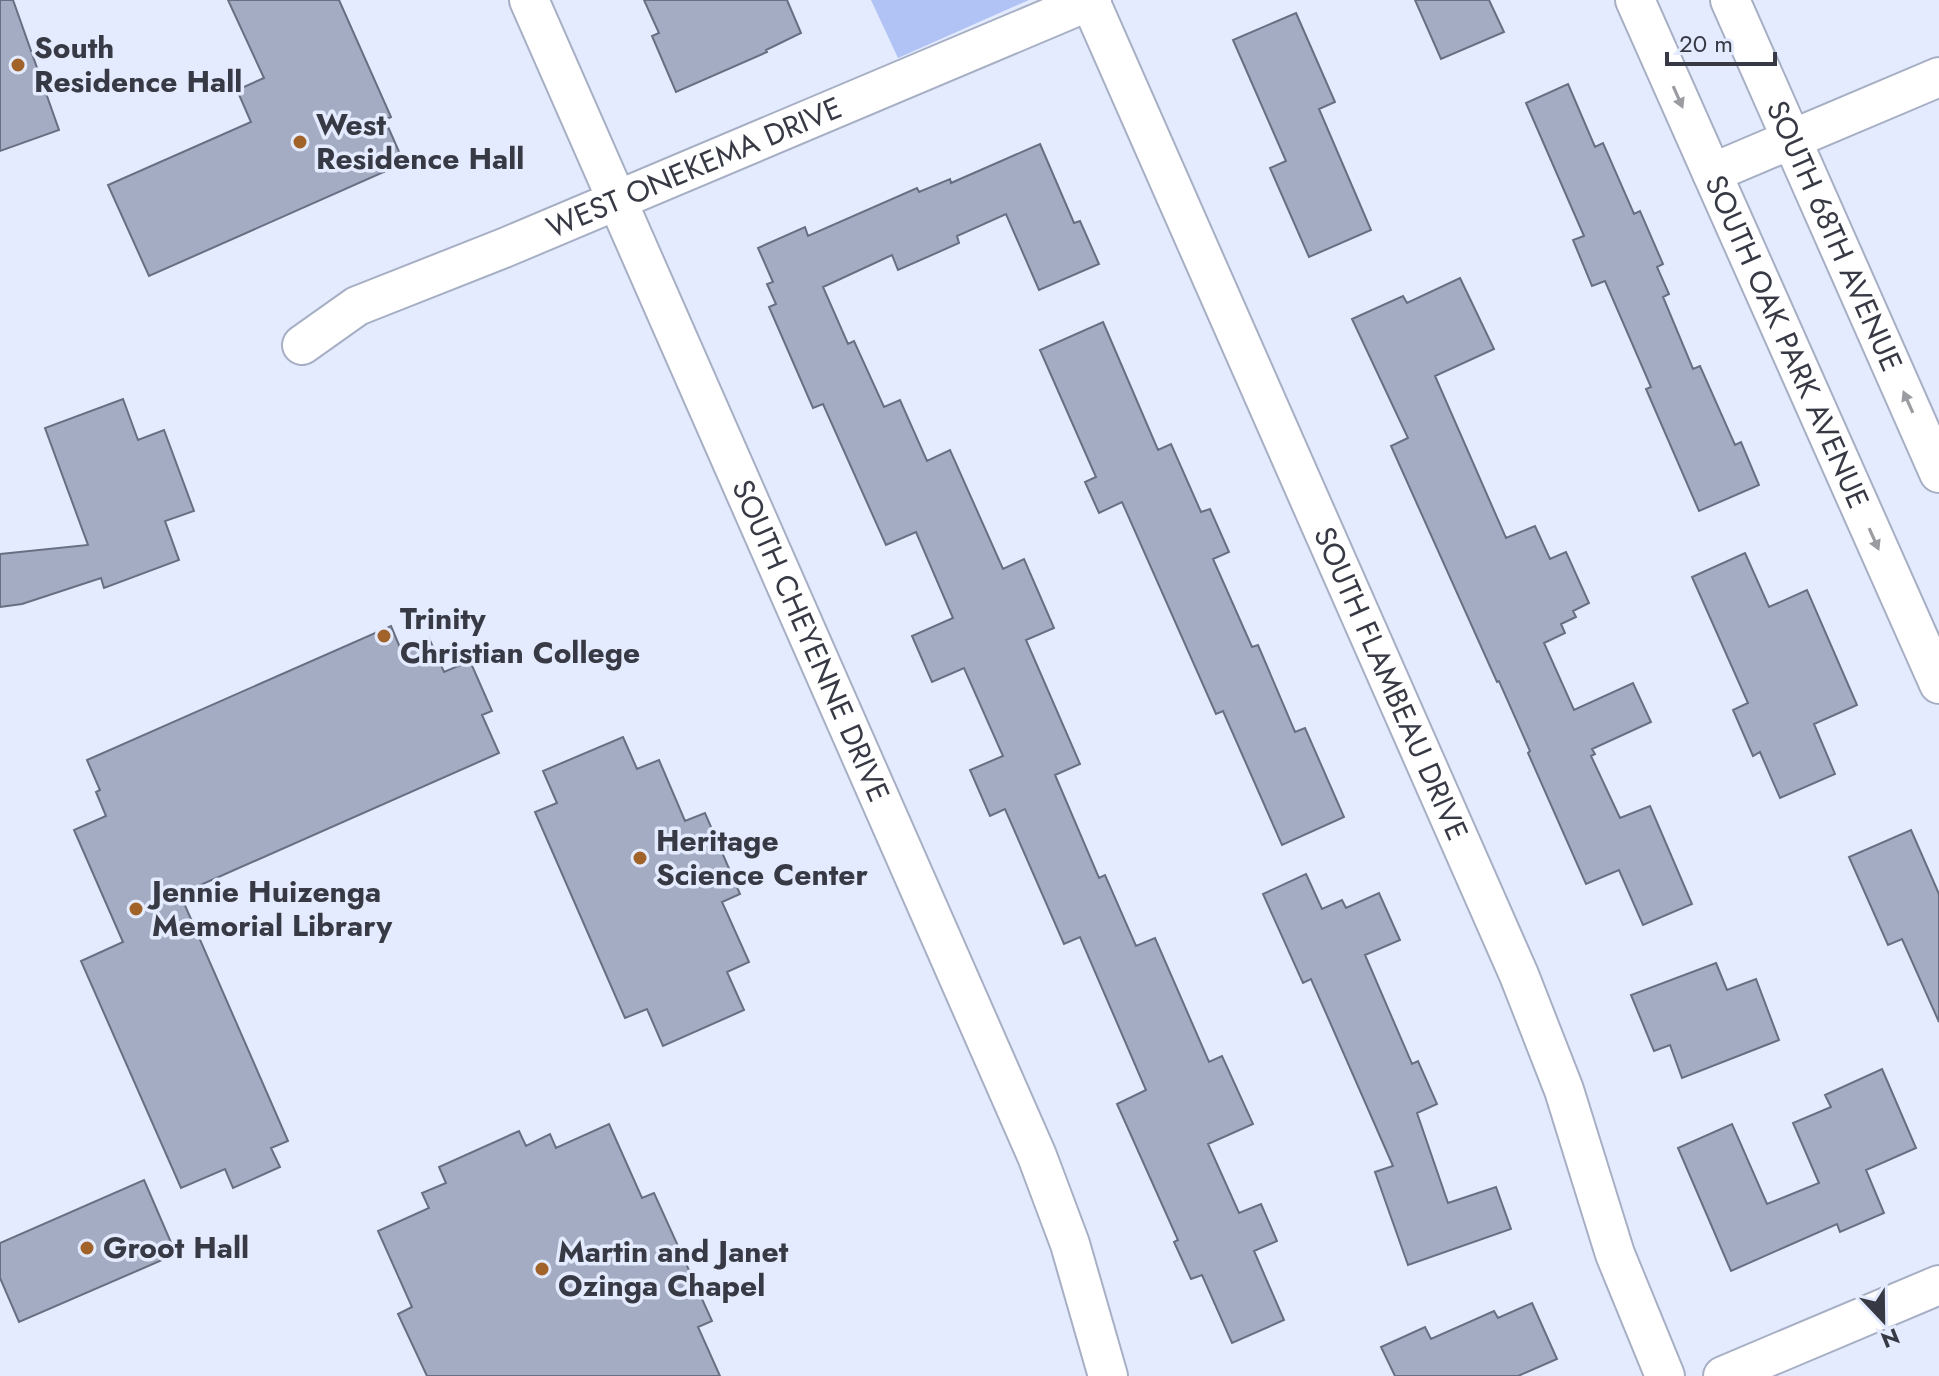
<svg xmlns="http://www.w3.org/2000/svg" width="1939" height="1376" font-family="Jost,sans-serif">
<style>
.green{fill:#b1c3f4}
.building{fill:#a4acc3;stroke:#676f83;stroke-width:2}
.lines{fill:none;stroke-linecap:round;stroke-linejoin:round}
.street-casing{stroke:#a7afc5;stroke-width:42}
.street{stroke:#fff;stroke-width:38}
.oneway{fill:#9b9ca2}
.poi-dot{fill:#a1632a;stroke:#e4ebfe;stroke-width:3}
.labels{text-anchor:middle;stroke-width:7;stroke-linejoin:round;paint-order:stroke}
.poi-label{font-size:30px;font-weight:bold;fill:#373a44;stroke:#e4ebfe;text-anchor:start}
.street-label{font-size:30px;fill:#373a44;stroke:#e4ebfe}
</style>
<rect width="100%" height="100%" fill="#e4ebfe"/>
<!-- green -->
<path class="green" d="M871,0H1029L898,58Z"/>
<!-- building -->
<path class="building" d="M0,0H13L59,130L0,151Z
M228,0H339L391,117L385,120L404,163L149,276L108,185L251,122L237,90L264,78Z
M644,0H787L801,33L766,50L767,52L676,92L652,36L659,33Z
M1415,0H1489L1504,32L1441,59Z
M1296,13L1335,102L1319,109L1371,230L1309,257L1270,168L1286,161L1233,40Z
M1568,84L1595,147L1603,143L1634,214L1640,211L1663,264L1657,267L1669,294L1663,297L1693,369L1700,366L1735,445L1741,442L1759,485L1699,511L1646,389L1651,387L1605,281L1592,286L1573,240L1584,236L1526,103Z
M1040,144L1074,223L1080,221L1099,264L1039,290L1006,214L957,236L959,243L898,270L892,255L823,287L848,344L854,341L884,407L900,400L927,461L950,450L1003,569L1024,559L1054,628L1026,640L1080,764L1055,775L1099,878L1105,875L1136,946L1155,938L1209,1062L1222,1056L1253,1124L1208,1144L1239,1213L1261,1204L1277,1241L1254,1251L1284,1320L1232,1343L1202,1275L1191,1279L1174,1242L1178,1240L1117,1104L1146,1090L1080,937L1064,944L1005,809L990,816L970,770L1003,756L964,668L932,682L912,636L953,618L916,532L886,545L823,404L813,408L769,307L776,304L767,284L773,282L758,248L805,227L808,236L917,188L919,192L950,179L951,183Z
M1460,278L1494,349L1435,376L1506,538L1535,526L1550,559L1566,552L1589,603L1573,611L1576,617L1561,624L1565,633L1544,643L1574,710L1633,683L1651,722L1592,749L1595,754L1591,756L1620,818L1650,806L1692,904L1643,925L1619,870L1586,884L1528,753L1530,751L1499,681L1497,682L1391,446L1408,438L1352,319L1403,296L1407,303Z
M1103,322L1158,450L1171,444L1201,512L1210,509L1229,552L1213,559L1252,647L1258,645L1295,732L1305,728L1344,817L1282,845L1223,711L1216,714L1122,502L1099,513L1085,482L1096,477L1040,350Z
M123,399L138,440L164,430L194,511L165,521L179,560L104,588L101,578L22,604L0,607V554L88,545L45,428Z
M1745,553L1769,607L1807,590L1857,705L1814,724L1835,774L1780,798L1760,752L1753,756L1733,710L1748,703L1692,577Z
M391,626L401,650L429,638L444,672L470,661L492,711L482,715L499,753L180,894L288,1141L271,1148L280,1167L233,1188L225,1169L181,1188L81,961L123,942L74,830L106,816L96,792L100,790L87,760Z
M623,737L637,769L659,760L685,821L705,813L740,894L722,902L749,962L727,972L744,1010L663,1046L647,1009L625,1018L535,812L557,803L543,771Z
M1911,830L1939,894V1022L1902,939L1888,945L1849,857Z
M1306,874L1322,909L1342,900L1346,908L1379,893L1400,940L1365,955L1412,1064L1418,1061L1437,1104L1417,1113L1448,1203L1496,1187L1511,1229L1408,1265L1375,1172L1393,1166L1311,979L1303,983L1263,894Z
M1716,963L1727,990L1756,979L1779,1040L1682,1078L1670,1045L1654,1051L1631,995Z
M1882,1069L1916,1148L1866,1170L1884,1213L1840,1232L1837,1224L1731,1271L1678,1148L1732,1124L1767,1204L1819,1183L1793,1123L1831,1107L1825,1095Z
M609,1124L642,1198L654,1193L712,1321L698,1327L720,1376H427L398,1314L412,1307L378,1231L429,1208L422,1193L446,1183L439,1167L519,1131L526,1146L550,1134L556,1148Z
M144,1180L176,1254L19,1322L0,1278V1243Z
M1532,1303L1557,1359L1518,1376H1395L1381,1347L1425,1327L1431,1339L1494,1311L1498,1318Z"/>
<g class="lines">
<!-- street casing -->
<g class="street-casing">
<g id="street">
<path id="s1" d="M529,0L1037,1156L1070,1244L1108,1376"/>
<path id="s2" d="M1635,0L1939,684"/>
<path id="s3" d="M1730,0L1939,473"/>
<path id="s4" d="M1090,1L1519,975L1564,1090L1615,1254L1665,1376"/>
<path d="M1712,173L1939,77"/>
<path id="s5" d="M302,345L357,306L504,248L1092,0"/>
<path d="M1723,1376L1939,1285"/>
</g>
</g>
<!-- street -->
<use href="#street" class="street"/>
</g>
<!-- one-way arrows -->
<defs><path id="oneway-solid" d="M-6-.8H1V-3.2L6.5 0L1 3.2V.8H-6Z" transform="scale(2)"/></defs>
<g class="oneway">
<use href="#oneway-solid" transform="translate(1678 97) rotate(66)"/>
<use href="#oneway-solid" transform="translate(1908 402) rotate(-114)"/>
<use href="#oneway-solid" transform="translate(1874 539) rotate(66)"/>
</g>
<!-- markers -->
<g class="poi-dot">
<circle cx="18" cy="65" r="8"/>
<circle cx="300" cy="142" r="8"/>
<circle cx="384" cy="636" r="8"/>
<circle cx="640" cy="858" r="8"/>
<circle cx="136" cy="909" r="8"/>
<circle cx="87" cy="1248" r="8"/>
<circle cx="542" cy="1269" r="8"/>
</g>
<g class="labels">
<!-- poi labels -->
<g class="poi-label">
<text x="34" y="58">South<tspan x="34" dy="34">Residence Hall</tspan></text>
<text x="316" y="135">West<tspan x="316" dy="34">Residence Hall</tspan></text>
<text x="400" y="629">Trinity<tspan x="400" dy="34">Christian College</tspan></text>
<text x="656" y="851">Heritage<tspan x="656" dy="34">Science Center</tspan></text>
<text x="152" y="902">Jennie Huizenga<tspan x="152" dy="34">Memorial Library</tspan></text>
<text x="103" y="1258">Groot Hall</text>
<text x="558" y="1262">Martin and Janet<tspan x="558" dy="34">Ozinga Chapel</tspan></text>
</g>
<!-- street labels -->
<g class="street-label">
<text dy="10" stroke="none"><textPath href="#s5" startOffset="432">WEST ONEKEMA DRIVE</textPath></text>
<text dy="10" stroke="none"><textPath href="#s3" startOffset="258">SOUTH 68TH AVENUE</textPath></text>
<text dy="10" stroke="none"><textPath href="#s2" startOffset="374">SOUTH OAK PARK AVENUE</textPath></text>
<text dy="10" stroke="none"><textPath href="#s1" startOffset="700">SOUTH CHEYENNE DRIVE</textPath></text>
<text dy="10" stroke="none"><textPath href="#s4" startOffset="746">SOUTH FLAMBEAU DRIVE</textPath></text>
</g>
</g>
<!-- north arrow -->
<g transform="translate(1883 1320) rotate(158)" stroke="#e4ebfe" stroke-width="6" paint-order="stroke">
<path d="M0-6L14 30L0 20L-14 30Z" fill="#373a44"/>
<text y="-12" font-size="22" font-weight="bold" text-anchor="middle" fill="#373a44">N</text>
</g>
<!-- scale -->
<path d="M1667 52v12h108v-12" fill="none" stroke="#373a44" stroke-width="4"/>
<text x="1679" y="52" font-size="24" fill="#373a44" stroke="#e4ebfe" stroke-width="6" paint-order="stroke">20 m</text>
</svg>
